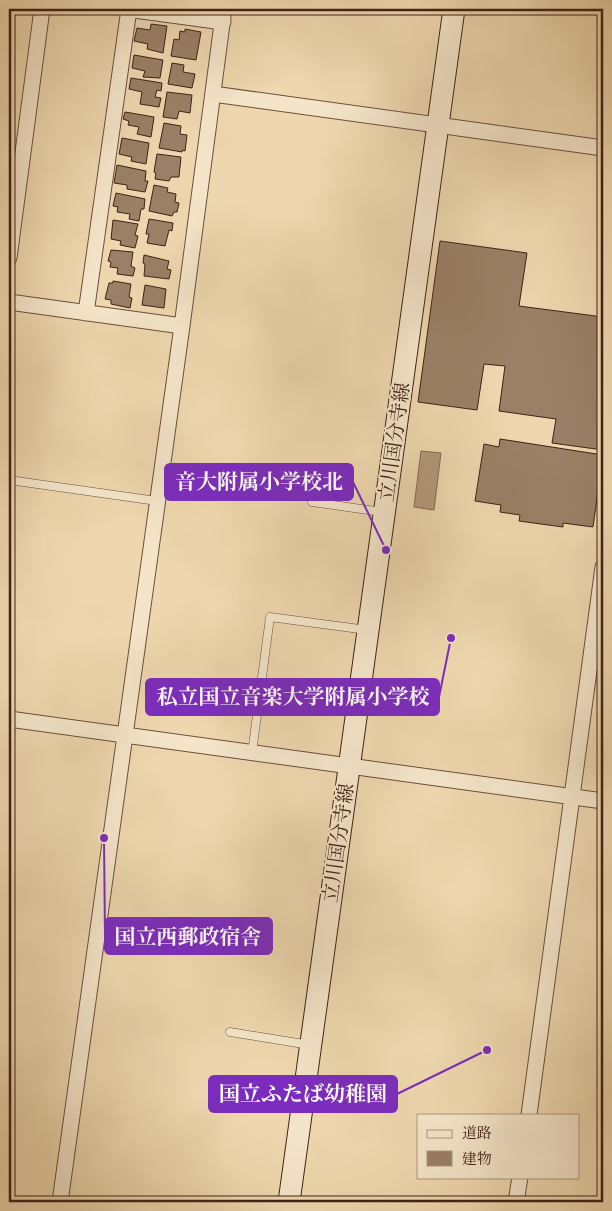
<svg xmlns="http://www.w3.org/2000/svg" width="612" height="1211" font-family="'Gentium Book Plus','Noto Serif JP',serif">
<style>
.water{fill:#b2997b;stroke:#846953}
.building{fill:#9a8066;stroke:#3f2217}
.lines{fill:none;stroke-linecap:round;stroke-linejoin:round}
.service-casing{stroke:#6b4f3d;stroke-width:9}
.minor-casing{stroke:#6b4f3d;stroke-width:17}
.secondary-casing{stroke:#3f2217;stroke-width:23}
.service{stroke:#f4e5ca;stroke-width:8}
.minor{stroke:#f4e5ca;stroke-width:15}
.secondary{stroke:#f4e5ca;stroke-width:21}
.labels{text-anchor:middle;stroke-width:4;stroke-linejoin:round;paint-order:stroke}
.street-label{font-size:20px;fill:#3f2217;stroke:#f4e5ca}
.leader{fill:none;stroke:#7b2cbf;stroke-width:2}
.callout-dot{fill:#7b2cbf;stroke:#f4e5ca;stroke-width:2}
.callout{fill:#7b2cbf;stroke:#7b2cbf;stroke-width:2}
.callout-label{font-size:21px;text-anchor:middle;font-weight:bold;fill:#fff}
</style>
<rect width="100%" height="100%" fill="#eed7ae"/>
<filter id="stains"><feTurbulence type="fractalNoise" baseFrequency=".004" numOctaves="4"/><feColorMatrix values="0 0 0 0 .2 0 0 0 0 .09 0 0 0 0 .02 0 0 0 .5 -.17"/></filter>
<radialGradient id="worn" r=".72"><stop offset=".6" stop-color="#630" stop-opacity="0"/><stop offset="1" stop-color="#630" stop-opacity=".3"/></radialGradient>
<!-- water -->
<path class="water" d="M421,451L441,453L434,510L414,507Z"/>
<!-- building -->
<path class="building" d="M151,24L167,26L163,53L147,49L148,44L134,41L137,28L150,30Z
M185,29L201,32L196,60L171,56L174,39L179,40L180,31L185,32Z
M134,55L163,60L160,78L143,77L145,71L132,68Z
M172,63L184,65L183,72L195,74L192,88L168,84Z
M131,78L162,83L161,91L157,90L155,97L161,98L159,107L140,104L142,92L129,89Z
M167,92L192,95L190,113L179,111L177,119L163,117Z
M125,112L154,117L151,137L137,134L139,127L128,125L129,121L123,119Z
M164,123L181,126L180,134L187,135L185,151L183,150L182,152L159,148Z
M122,138L149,143L146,164L131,161L132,157L119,154Z
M157,154L181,157L179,177H171L169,181L155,179L156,173L154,172Z
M117,165L146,171L145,181H148L145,192L127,189V185L114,183Z
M154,185L168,188L167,192L176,194L175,202L179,203L177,212H174L172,216L149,211Z
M116,193L145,199L144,209H141L139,221L129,219L130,214L117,212L118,207L113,206Z
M149,219L173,223L172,231L169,230L165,246L147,243L149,234H146Z
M113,220L138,224L135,235L138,236L135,248L120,245L121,241L111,239Z
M440,241L527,253L519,306L603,317V450L552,443L556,419L499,411L505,366L484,364L477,410L418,402Z
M111,250L133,252L131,266L135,268L133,276L117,274L118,268L110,267L111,262L108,261Z
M144,255L169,261L167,269L171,270L169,279L144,276L145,264L143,263Z
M113,281L131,284L129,297L132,298L130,308L111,304V300L105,299L109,283H113Z
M145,285L166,289L164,308L142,305Z
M500,439L603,455L593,527L563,523V527L519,521L520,515L500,512L501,505L475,501L484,444L499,447Z"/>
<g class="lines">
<!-- service casing -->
<g class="service-casing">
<path id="service" d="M9,480L157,501
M312,502L382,512
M252,753L270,617L367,630
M230,1032L310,1045"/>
</g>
<!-- minor casing -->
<g class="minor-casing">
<path id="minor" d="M127,9L223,22
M213,94L603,148
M9,258L42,9
M9,302L182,326
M86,313L129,9
M9,719L603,801
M529,1115L603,567
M60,1202L182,326L224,9
M516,1202L520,1177"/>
</g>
<!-- secondary casing -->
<g class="secondary-casing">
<path id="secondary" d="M289,1202L454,9"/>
</g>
<!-- service -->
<use href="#service" class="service"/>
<!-- minor -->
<use href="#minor" class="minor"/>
<!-- secondary -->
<use href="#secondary" class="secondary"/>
</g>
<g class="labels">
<!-- street labels -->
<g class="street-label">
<text transform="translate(394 442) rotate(-82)" y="7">立川国分寺線</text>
<text transform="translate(338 843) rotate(-82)" y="7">立川国分寺線</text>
</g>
</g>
<!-- callouts -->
<path class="leader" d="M386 550L353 482M451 638L439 697M104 838L105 936M487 1050L397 1094"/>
<g class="callout-dot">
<circle cx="386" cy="550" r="5"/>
<circle cx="451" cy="638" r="5"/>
<circle cx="104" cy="838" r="5"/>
<circle cx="487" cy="1050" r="5"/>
</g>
<g class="callout">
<rect x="165" y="464" width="188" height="36" rx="5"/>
<rect x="146" y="679" width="293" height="36" rx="5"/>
<rect x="105" y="918" width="167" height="36" rx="5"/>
<rect x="209" y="1076" width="188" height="36" rx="5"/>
</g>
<g class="callout-label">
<text x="259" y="489">音大附属小学校北</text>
<text x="293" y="704">私立国立音楽大学附属小学校</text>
<text x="188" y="944">国立西郵政宿舎</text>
<text x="303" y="1101">国立ふたば幼稚園</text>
</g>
<!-- margin -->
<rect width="612" height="1211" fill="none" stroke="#eed7ae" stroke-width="30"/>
<rect x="10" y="10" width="592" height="1191" fill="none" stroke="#3f2217" stroke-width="2.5"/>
<rect x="15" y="15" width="582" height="1181" fill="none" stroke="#3f2217"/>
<!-- legend -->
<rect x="417" y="1114" width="162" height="65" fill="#f4e5ca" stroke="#ac9782"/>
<rect x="427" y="1130" width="25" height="8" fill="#f4e5ca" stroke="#ac9782"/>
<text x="462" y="1138" font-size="15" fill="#3f2217">道路</text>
<rect x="427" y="1151" width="25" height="15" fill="#9a8066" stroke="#ac9782"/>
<text x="462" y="1164" font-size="15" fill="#3f2217">建物</text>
<rect width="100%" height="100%" filter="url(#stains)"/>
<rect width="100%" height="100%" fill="url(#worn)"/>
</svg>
